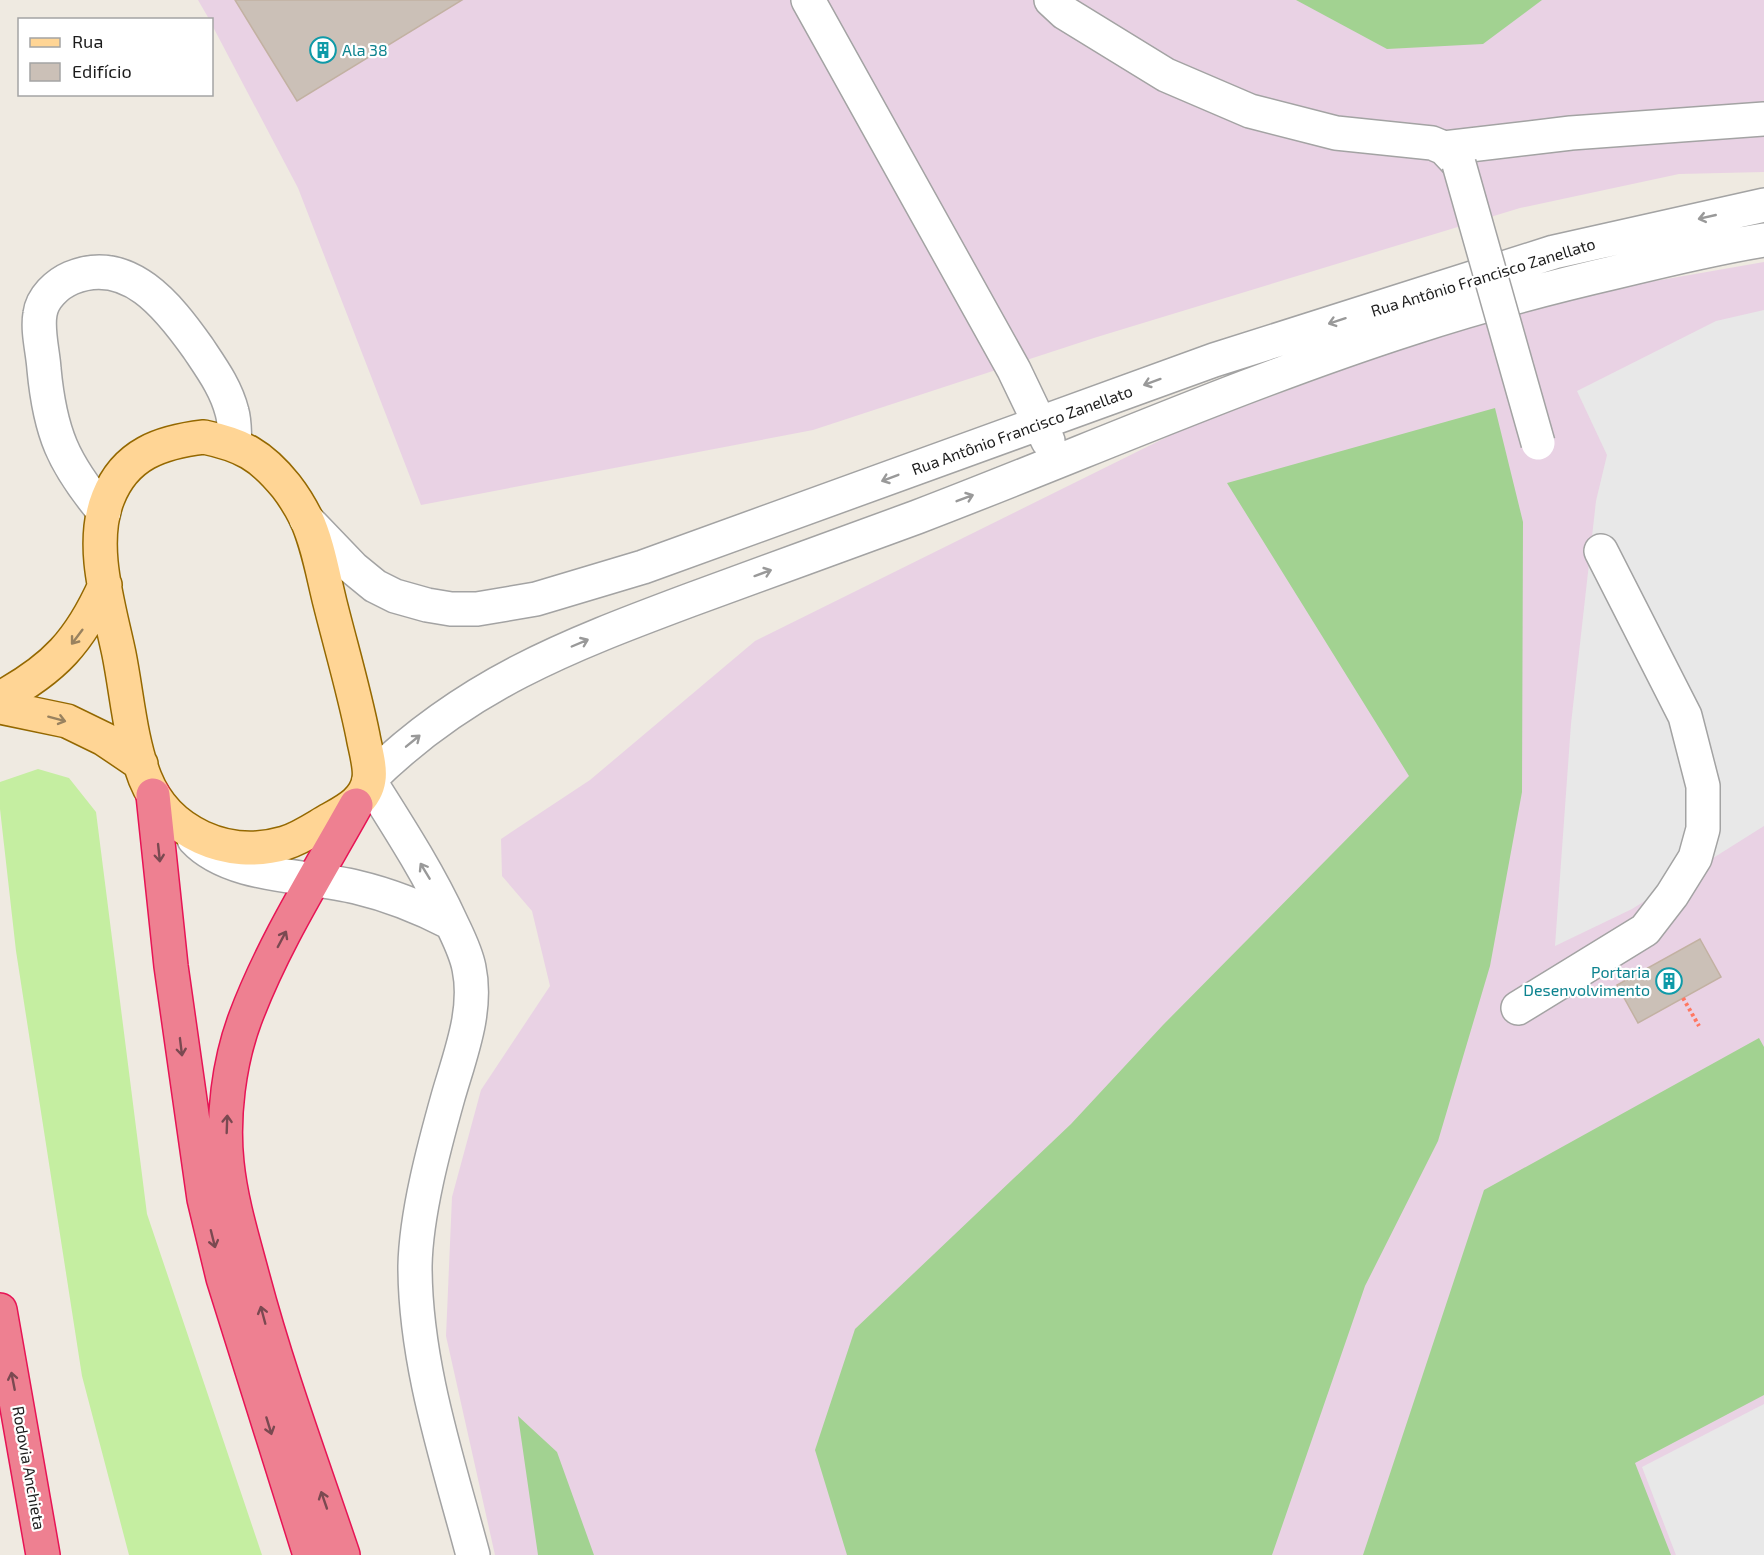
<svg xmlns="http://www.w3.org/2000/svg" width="1764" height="1555" font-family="'Exo 2',sans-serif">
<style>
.industrial{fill:#e9d2e4}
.grass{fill:#c5eea1}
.forest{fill:#a2d291}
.parking{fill:#e8e8e8}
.building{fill:#cbc0b7;stroke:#c2b1a2;stroke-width:1.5}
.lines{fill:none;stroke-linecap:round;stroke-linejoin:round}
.minor-casing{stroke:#a3a3a3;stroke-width:36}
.major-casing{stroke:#946800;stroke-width:36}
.highway-casing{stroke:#e71455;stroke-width:36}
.path{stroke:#ff7761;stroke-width:4;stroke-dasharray:3 3;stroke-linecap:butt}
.minor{stroke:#fff;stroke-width:33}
.major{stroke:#ffd595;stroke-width:33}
.highway{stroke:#ee8091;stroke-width:33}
.minor-bridge-casing{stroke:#a3a3a3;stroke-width:36;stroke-linecap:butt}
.minor-bridge{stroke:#fff;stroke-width:33}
.oneway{stroke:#999}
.oneway2{stroke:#99825f}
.oneway3{stroke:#7a4951}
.labels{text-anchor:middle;stroke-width:4.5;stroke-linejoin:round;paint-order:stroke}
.culture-label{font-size:16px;fill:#0d838f;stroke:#fff;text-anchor:start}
.street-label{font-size:16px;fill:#1c1c1c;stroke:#fff}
</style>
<rect width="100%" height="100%" fill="#efeae1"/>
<!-- industrial -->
<path class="industrial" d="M198,0H1764V172L1679,174L1520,208L1097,337L813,430L421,505L298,188L212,25V20L209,19Z
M1764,262V1555H495L446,1336L452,1197L481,1090L550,986L532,911L502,876L501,839L590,780L755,641L1181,430L1517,305Z"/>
<!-- grass -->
<path class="grass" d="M38,769L69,778L96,812L147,1214L262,1555H129L82,1376L16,951L0,809V782Z"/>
<!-- forest -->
<path class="forest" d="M1296,0H1542L1483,44L1387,49Z
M1495,408L1523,522L1522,792L1490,966L1438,1141L1365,1286L1272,1555H847L815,1450L855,1329L1071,1124L1163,1025L1409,776L1227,483Z
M1759,1038L1764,1047V1395L1635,1463L1671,1555H1363L1484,1190Z
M518,1416L557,1452L594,1555H538Z"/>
<!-- parking -->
<path class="parking" d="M1764,310V826L1632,909L1555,946L1571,724L1596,501L1607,455L1577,391L1716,321Z
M1764,1404V1555H1676L1642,1467Z"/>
<!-- building -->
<path class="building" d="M235,0H462L297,101Z
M1700,939L1721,977L1638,1023L1617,985Z"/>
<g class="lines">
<!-- minor casing -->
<g class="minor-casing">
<path id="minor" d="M808,0L1014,370L1048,441
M1051,0L1065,13L1166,75L1250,111L1336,133L1432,143L1444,148L1459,164
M1444,148L1571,133L1764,119
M104,512C63,463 50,433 44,369C43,352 37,331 40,314C42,298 57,284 71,278C128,254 169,307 198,348C212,369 226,388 232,412C235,422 234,434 235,444
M306,519L353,568L375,586L395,596L427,605L451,609H477L536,599L643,567L1214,360L1554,252L1764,205
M194,839C230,878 307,875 356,887C390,895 420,907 451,923
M1518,1008L1645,930L1672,895L1695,858L1703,829V786L1685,716L1601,551
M473,1555C448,1461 415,1364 415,1266C416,1214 434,1147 448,1097C460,1055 478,1011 469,968C466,952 458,937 451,922C428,872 398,826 369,780C465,685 567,646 690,600C765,572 842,545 917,517C1082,454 1244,382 1412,328C1479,306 1547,288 1616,272C1665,260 1714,248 1764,240"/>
</g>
<!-- major casing -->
<g class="major-casing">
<path id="major" d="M204,437C242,445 261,455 286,486C293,495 301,508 306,518C318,544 323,575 330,603C341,647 354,691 363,736C365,748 371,767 369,779C366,801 345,811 329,820C315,828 301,838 285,843C228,860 167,833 145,778C130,739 127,694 119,654C109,606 89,545 108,498C125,454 161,442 204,437Z
M0,698C54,669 80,641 105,585
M0,707L67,721L104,739L141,764"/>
</g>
<!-- highway casing -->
<g class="highway-casing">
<path id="highway" d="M153,795L171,966L204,1199L223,1278L310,1555
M0,1310L43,1555
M343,1555C312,1463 278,1372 253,1278C243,1240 231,1202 227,1163C222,1117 229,1062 245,1019C273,944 317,875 356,805"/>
</g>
<!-- path -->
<path class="path" d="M1683,998L1699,1026"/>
<!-- minor -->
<use href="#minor" class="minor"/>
<!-- major -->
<use href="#major" class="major"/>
<!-- highway -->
<use href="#highway" class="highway"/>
<!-- minor-bridge casing -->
<g class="minor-bridge-casing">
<path id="minor-bridge" d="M1459,164L1538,443"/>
</g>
<!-- minor-bridge -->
<use href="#minor-bridge" class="minor-bridge"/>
</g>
<!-- one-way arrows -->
<defs><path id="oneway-shaft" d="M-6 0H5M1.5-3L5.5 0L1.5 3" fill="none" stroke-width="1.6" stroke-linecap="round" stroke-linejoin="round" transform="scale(1.5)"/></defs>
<g class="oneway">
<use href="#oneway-shaft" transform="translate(1707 217) rotate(167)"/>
<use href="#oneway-shaft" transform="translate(1337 321) rotate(162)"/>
<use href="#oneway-shaft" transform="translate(1152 382) rotate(160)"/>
<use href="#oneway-shaft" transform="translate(890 478) rotate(159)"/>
<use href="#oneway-shaft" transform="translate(965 498) rotate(-21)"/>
<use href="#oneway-shaft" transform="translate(763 573) rotate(-20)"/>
<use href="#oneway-shaft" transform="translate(580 643) rotate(-23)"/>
<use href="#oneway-shaft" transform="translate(413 741) rotate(-39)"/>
<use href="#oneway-shaft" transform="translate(425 871) rotate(-121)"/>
</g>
<g class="oneway2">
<use href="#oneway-shaft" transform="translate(77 637) rotate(127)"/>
<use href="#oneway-shaft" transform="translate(57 719) rotate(15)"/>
</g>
<g class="oneway3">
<use href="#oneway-shaft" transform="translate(159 853) rotate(84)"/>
<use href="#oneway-shaft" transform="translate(282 939) rotate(-62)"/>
<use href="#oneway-shaft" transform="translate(181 1047) rotate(83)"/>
<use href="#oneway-shaft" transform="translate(227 1124) rotate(-88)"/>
<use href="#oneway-shaft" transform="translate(213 1239) rotate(76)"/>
<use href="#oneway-shaft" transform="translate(263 1315) rotate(-105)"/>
<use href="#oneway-shaft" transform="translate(13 1381) rotate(-101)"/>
<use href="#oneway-shaft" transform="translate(269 1426) rotate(73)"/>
<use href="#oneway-shaft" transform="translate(324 1500) rotate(-109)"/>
</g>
<!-- icons -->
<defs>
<g id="building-ring" transform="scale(1.35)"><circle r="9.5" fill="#fff" stroke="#0f9aa8" stroke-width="1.5"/><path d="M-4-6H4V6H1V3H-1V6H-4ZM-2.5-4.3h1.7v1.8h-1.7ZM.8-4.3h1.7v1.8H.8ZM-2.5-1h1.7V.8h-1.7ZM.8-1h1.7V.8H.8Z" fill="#0f9aa8"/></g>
</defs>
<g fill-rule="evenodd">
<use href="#building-ring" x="323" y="50"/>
<use href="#building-ring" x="1669" y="981"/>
</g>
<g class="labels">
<!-- culture labels -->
<g class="culture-label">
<text x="342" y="56">Ala 38</text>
<text x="1650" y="978" text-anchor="end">Portaria<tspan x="1650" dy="18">Desenvolvimento</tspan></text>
</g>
<!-- street labels -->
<g class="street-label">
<text transform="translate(1483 277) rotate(-17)" y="6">Rua Antônio Francisco Zanellato</text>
<text transform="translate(1022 430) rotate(-20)" y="6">Rua Antônio Francisco Zanellato</text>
<text transform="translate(29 1468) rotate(80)" y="6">Rodovia Anchieta</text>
</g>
</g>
<!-- legend -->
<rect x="18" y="18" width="195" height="78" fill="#ffffff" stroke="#a4a4a4" stroke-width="1.5"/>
<rect x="30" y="38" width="30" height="9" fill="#ffd595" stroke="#a4a4a4" stroke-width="1.5"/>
<text x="72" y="48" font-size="18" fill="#1c1c1c">Rua</text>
<rect x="30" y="63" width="30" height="18" fill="#cbc0b7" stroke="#a4a4a4" stroke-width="1.5"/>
<text x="72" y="78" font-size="18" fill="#1c1c1c">Edifício</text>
</svg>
